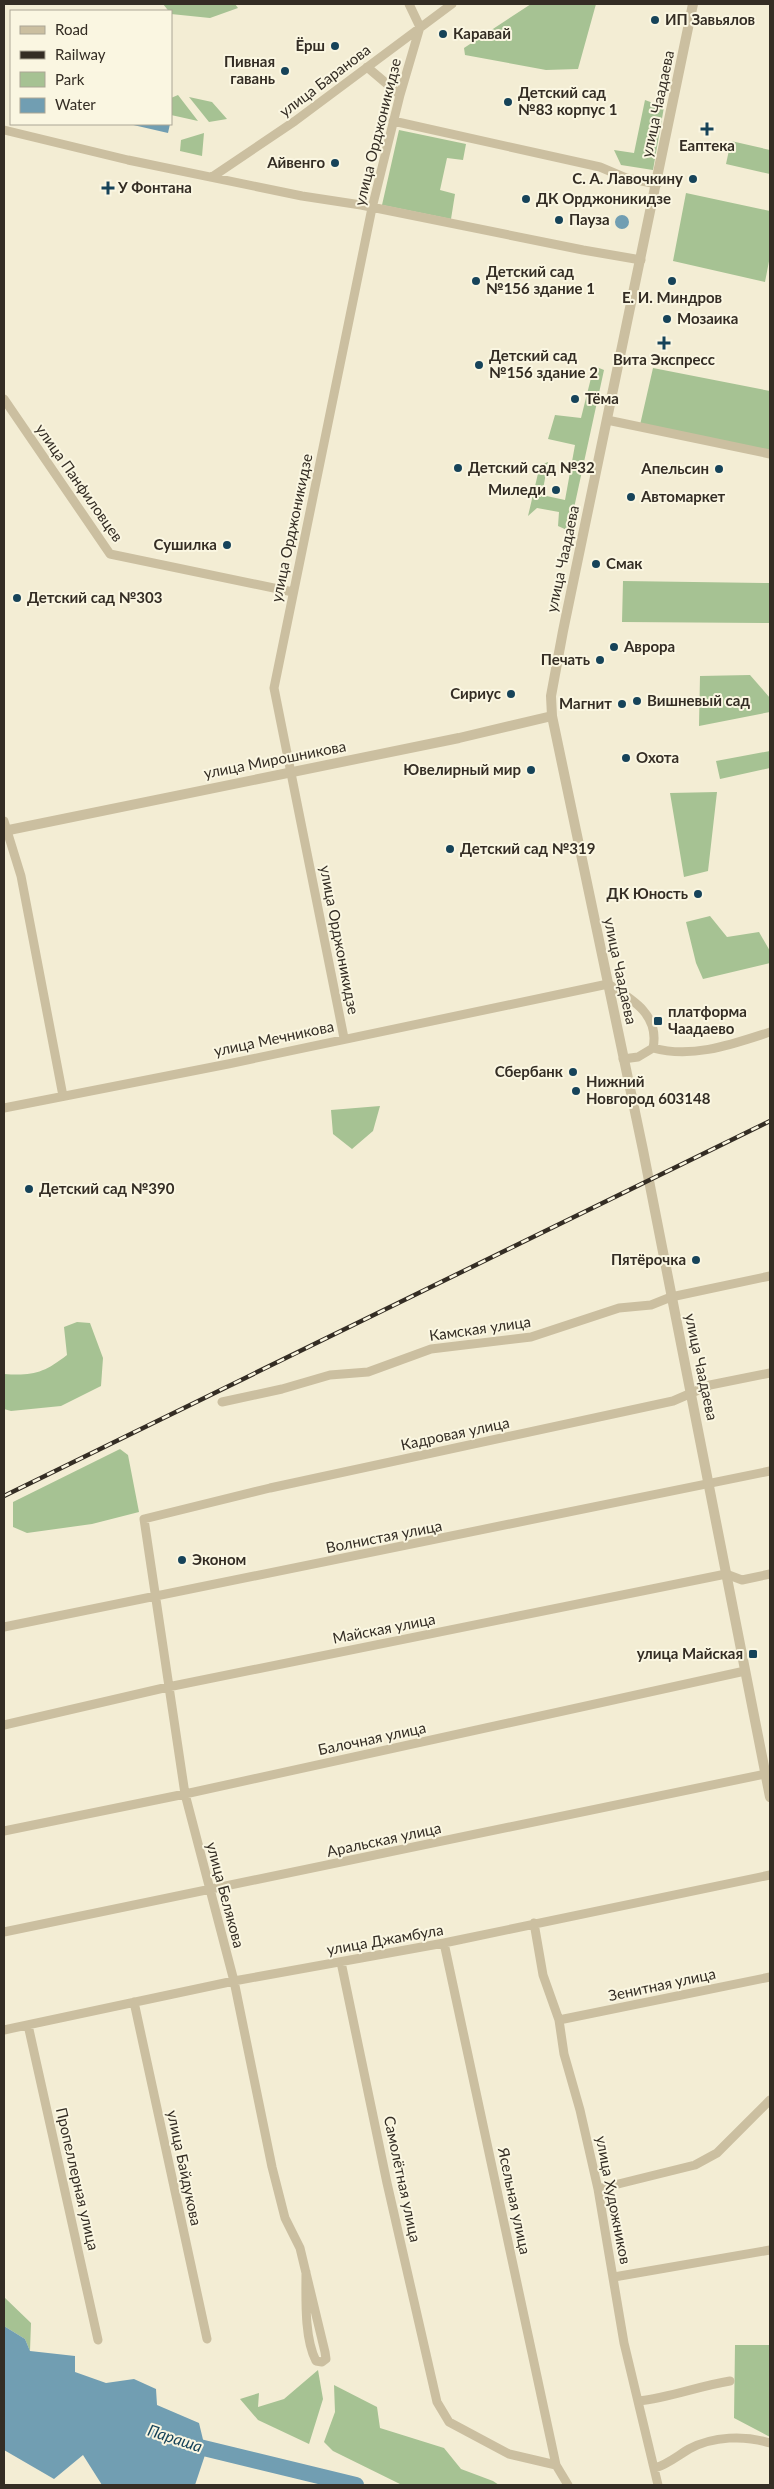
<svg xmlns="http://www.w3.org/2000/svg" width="774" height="2489" font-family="Lato,sans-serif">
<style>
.green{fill:#a6c293}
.water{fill:#719eb2}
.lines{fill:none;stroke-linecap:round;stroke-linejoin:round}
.river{stroke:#719eb2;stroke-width:16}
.minor{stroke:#cbbfa0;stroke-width:9}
.tertiary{stroke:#cbbfa0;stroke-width:10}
.rail-casing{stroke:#342d24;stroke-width:4.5}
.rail{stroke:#faf6e1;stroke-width:2.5;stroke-dasharray:8;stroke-linecap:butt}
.poi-dot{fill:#164359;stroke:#faf6e1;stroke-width:2}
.labels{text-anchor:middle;stroke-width:4;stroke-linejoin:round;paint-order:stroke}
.poi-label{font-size:15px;font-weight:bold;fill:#342d24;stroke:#faf6e1;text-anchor:start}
.street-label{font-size:15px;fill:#342d24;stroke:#faf6e1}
.water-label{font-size:16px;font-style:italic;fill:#164359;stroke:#faf6e1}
</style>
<rect width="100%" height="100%" fill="#f3edd4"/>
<!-- green -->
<path class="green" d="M163,4H235L238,8L210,18L171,14Z
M531,4H596L578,69L546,70L465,55L464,48Z
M178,95L198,121L171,115V98Z
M189,97L212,102L227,119L209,122Z
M645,100L664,107L653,170L621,165L614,150L634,153Z
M399,130L466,144L463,160L447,158L440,190L455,194L451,219L382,205Z
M204,133L202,156L180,151L181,140Z
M731,141L770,150V174L726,164Z
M686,193L770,211V256L765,282L673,261Z
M594,366L604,370L569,531L558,526L559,512L537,508L528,516L540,465L548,462L542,495L565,500L575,445L548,439L555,415L581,418Z
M653,368L770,391V451L640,425Z
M623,581L770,583V623L622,622Z
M750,675L770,698V712L699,726L700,676Z
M770,751V768L720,779L716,761Z
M717,792L708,871L684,877L670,793Z
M710,916L727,937L759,932L770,951V963L703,979L696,963L686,922Z
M380,1106L373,1131L352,1149L333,1134L331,1110Z
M77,1322L90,1323L103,1358L101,1386L61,1406L11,1411L4,1409V1374C33,1376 44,1373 67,1355L64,1327Z
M120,1449L128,1455L139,1512L92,1524L27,1533L13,1527V1502Z
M4,2297L31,2323L30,2351L25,2339L4,2326Z
M735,2345H770V2437L734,2418Z
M318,2370L323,2399L309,2444L258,2420L240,2399L259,2393L258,2407L284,2399Z
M334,2385L377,2407L380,2428L444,2448L461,2469L493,2481L499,2485H402L333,2451L324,2442L335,2412Z"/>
<!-- water -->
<path class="water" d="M129,124H170L168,133Z
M615 222a7 7 0 1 1 14 0a7 7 0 1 1-14 0Z
M4,2326L25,2339L30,2351L75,2356V2372L106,2383L134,2379L156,2389L157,2405L199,2423L206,2452L195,2485H102L83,2455L54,2479L4,2450Z"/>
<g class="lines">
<!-- river -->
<path class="river" d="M183,2443L356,2485"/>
<!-- minor -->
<path class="minor" d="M409,4L420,27
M367,67L400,95
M393,121L600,167L626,178L657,184
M4,130L128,160L302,196L361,205L583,250L641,260
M212,177L295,121L452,4
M4,399L110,554L293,592
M607,420L770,454
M4,821L21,876L63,1096
M344,1038L274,688L372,208L400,95L420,27
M653,1048C693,1059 733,1044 770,1032
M4,1108L228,1064L608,984C632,999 660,1015 653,1048L638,1057L623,1059
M222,1402L282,1389L330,1375L368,1372L431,1349L531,1337L619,1308L651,1305L671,1297L770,1276
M4,1627L770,1471
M4,1725L168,1687L726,1574L742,1580L770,1574
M4,1831L185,1794L745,1671
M534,1923L543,1975L559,2020L564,2054L580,2110L598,2189L624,2343L658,2485
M4,1932L770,1773
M444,1943L556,2465
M341,1962L387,2183L437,2402L449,2422L509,2454L556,2465L568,2485
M134,2002L207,2339
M559,2020L770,1977
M28,2025L98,2340
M4,2030L234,1981L444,1943L770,1875
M598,2189L695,2165L717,2153L770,2100
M306,2272C306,2297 304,2338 316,2361L322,2362L326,2359L325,2352L300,2248L285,2218L272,2167L234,1981L185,1794L144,1519L270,1488L673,1401L710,1385L770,1373
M614,2277L770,2250
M638,2401C670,2398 698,2386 730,2381
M655,2468C668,2464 677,2456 689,2449C713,2436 745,2435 770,2443"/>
<!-- tertiary -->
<path class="tertiary" d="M693,4L563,631L551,696L552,716L643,1150L770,1797
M4,831L459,738L552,716"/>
<!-- rail casing -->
<g class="rail-casing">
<path id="rail" d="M4,1496L770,1121"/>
</g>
<!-- rail -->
<use href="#rail" class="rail"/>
</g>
<!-- markers -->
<g class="poi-dot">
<circle cx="655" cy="20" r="5"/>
<circle cx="443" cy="34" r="5"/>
<circle cx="335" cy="46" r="5"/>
<circle cx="285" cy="71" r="5"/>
<circle cx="508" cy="102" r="5"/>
<path d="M704.5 121.5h5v5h5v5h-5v5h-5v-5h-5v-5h5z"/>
<circle cx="335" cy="163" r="5"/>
<circle cx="693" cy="179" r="5"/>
<path d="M105.5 180.5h5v5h5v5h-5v5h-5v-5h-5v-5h5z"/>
<circle cx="526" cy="199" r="5"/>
<circle cx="559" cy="220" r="5"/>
<circle cx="476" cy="281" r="5"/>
<circle cx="672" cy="281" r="5"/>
<circle cx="667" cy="319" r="5"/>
<path d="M661.5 335.5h5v5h5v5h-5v5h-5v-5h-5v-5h5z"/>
<circle cx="479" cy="365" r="5"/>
<circle cx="575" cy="399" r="5"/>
<circle cx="458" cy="468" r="5"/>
<circle cx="719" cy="469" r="5"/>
<circle cx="556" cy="490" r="5"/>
<circle cx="631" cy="497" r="5"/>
<circle cx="227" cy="545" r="5"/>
<circle cx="596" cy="564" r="5"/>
<circle cx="17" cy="598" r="5"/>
<circle cx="614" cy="647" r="5"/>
<circle cx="600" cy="660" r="5"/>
<circle cx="511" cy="694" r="5"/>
<circle cx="637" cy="701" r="5"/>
<circle cx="622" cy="704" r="5"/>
<circle cx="626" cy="758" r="5"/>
<circle cx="531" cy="770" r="5"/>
<circle cx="450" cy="849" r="5"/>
<circle cx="698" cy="894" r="5"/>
<rect x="653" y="1016" width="10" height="10" rx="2.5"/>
<circle cx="573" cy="1072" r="5"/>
<circle cx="576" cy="1091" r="5"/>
<circle cx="29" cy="1189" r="5"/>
<circle cx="696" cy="1260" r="5"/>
<circle cx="182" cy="1560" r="5"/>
<rect x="748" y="1649" width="10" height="10" rx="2.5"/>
</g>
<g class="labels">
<!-- poi labels -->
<g class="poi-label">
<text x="665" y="25">ИП Завьялов</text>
<text x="453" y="39">Каравай</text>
<text x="325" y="51" text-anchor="end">Ёрш</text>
<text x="275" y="67" text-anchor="end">Пивная<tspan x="275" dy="17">гавань</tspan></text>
<text x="518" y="98">Детский сад<tspan x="518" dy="17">№83 корпус 1</tspan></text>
<text x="707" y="151" text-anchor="middle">Еаптека</text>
<text x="325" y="168" text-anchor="end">Айвенго</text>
<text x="683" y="184" text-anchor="end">С. А. Лавочкину</text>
<text x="118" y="193">У Фонтана</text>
<text x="536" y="204">ДК Орджоникидзе</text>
<text x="569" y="225">Пауза</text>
<text x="486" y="277">Детский сад<tspan x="486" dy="17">№156 здание 1</tspan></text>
<text x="672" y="303" text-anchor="middle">Е. И. Миндров</text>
<text x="677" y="324">Мозаика</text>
<text x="489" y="361">Детский сад<tspan x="489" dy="17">№156 здание 2</tspan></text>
<text x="664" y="365" text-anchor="middle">Вита Экспресс</text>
<text x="585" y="404">Тёма</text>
<text x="468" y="473">Детский сад №32</text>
<text x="709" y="474" text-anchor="end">Апельсин</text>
<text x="546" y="495" text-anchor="end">Миледи</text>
<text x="641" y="502">Автомаркет</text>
<text x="217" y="550" text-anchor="end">Сушилка</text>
<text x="606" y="569">Смак</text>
<text x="27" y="603">Детский сад №303</text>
<text x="624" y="652">Аврора</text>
<text x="590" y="665" text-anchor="end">Печать</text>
<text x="501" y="699" text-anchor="end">Сириус</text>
<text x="647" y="706">Вишневый сад</text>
<text x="612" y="709" text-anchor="end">Магнит</text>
<text x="636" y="763">Охота</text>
<text x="521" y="775" text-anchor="end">Ювелирный мир</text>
<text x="460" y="854">Детский сад №319</text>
<text x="688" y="899" text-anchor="end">ДК Юность</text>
<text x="668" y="1017">платформа<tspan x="668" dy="17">Чаадаево</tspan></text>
<text x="563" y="1077" text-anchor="end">Сбербанк</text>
<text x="586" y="1087">Нижний<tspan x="586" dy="17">Новгород 603148</tspan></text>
<text x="39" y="1194">Детский сад №390</text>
<text x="686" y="1265" text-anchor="end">Пятёрочка</text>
<text x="192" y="1565">Эконом</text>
<text x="743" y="1659" text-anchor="end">улица Майская</text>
</g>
<!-- street labels -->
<g class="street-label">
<text transform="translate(325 81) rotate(-37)" y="5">улица Баранова</text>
<text transform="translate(658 104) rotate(-78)" y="5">улица Чаадаева</text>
<text transform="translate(378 132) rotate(-76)" y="5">улица Орджоникидзе</text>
<text transform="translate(79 483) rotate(55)" y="5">улица Панфиловцев</text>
<text transform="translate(292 528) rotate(-78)" y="5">улица Орджоникидзе</text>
<text transform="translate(563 559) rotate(-78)" y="5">улица Чаадаева</text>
<text transform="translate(275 760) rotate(-11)" y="5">улица Мирошникова</text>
<text transform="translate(339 940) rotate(79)" y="5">улица Орджоникидзе</text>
<text transform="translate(620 971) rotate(78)" y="5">улица Чаадаева</text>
<text transform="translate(274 1039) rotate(-12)" y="5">улица Мечникова</text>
<text transform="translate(480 1329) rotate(-8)" y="5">Камская улица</text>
<text transform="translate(701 1367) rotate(78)" y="5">улица Чаадаева</text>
<text transform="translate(455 1434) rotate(-12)" y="5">Кадровая улица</text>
<text transform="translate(384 1537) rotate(-11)" y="5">Волнистая улица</text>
<text transform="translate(384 1629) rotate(-11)" y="5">Майская улица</text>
<text transform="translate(372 1739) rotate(-12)" y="5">Балочная улица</text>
<text transform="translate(384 1840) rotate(-12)" y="5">Аральская улица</text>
<text transform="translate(225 1895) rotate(75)" y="5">улица Белякова</text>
<text transform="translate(385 1940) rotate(-10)" y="5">улица Джамбула</text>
<text transform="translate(662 1985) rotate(-12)" y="5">Зенитная улица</text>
<text transform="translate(184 2168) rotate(78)" y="5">улица Байдукова</text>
<text transform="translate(77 2179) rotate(77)" y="5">Пропеллерная улица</text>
<text transform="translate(402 2179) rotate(78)" y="5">Самолётная улица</text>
<text transform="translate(613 2200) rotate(79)" y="5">улица Художников</text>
<text transform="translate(514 2201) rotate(78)" y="5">Ясельная улица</text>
</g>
<!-- water labels -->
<g class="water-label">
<text transform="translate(175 2438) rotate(18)" y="6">Параша</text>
</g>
</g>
<!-- border -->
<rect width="774" height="2489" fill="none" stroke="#342d24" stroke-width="10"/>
<!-- legend -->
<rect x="10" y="10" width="162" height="115" fill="#faf6e1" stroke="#aba695"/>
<rect x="20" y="26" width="25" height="8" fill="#cbbfa0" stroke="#aba695"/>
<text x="55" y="35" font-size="15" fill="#342d24">Road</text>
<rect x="20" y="51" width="25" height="8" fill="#342d24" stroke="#aba695"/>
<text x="55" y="60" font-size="15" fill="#342d24">Railway</text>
<rect x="20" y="72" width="25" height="15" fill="#a6c293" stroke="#aba695"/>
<text x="55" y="85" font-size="15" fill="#342d24">Park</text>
<rect x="20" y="98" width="25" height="15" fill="#719eb2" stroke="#aba695"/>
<text x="55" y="110" font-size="15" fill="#342d24">Water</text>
</svg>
